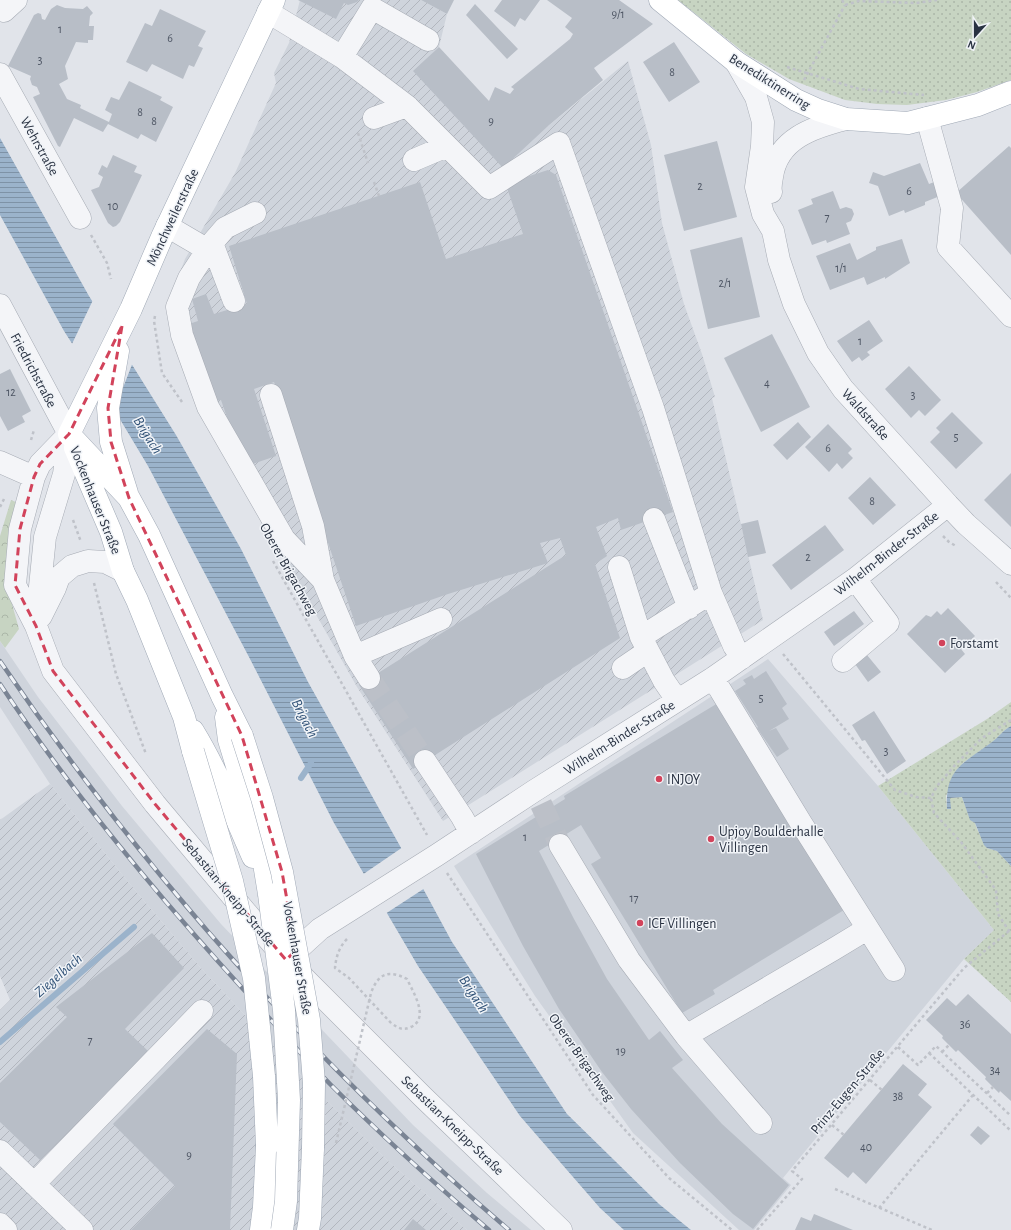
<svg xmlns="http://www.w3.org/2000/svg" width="1011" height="1230" font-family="'Alegreya Sans',sans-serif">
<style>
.built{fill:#cfd4dc}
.industrial{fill:url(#industrial-furrows)}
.forest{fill:url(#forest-crowns)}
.park{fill:url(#park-dots)}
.water{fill:url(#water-rules)}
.pier{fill:#e1e4ea}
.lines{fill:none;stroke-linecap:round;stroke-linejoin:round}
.stream{stroke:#9bb3cb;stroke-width:6}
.building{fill:#b8bec7}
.minor-tunnel{stroke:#bcc0c8;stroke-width:22;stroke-dasharray:22 11;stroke-linecap:butt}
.minor-casing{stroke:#a6abb4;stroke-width:23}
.major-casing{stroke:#a0a9b6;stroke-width:23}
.path{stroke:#bfc2c9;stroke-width:2.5;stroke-dasharray:3 3;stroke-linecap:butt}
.minor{stroke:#f4f5f8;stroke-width:22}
.major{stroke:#fff;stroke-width:22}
.rail-casing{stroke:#7a8494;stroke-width:4.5}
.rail{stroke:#f0f3f7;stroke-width:3;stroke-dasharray:9;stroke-linecap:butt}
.major-bridge-casing{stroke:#a0a9b6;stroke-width:23;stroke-linecap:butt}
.path-bridge{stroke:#bfc2c9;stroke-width:2.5;stroke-dasharray:3 3;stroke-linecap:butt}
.major-bridge{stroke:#fff;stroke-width:22}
.marked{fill:none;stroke:#d2435b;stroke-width:3;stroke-dasharray:8 5;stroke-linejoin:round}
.poi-dot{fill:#d2435b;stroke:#f0f3f7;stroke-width:1.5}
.labels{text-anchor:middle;stroke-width:3;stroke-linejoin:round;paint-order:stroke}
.number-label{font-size:12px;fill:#4d5563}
.street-label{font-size:14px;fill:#293242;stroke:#f0f3f7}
.poi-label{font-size:14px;fill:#293242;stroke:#f0f3f7;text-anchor:start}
.water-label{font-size:15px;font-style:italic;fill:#315277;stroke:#f0f3f7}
</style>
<defs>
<pattern id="industrial-furrows" width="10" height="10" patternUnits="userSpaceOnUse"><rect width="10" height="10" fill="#cfd4dc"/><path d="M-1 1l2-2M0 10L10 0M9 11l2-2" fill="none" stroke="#b2b6be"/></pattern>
<pattern id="forest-crowns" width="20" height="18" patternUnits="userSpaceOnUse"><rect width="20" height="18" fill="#c7d4c2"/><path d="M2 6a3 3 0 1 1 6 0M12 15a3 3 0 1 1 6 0" fill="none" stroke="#abb6a8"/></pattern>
<pattern id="park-dots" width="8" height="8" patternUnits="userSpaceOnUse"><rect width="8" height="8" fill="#c7d4c2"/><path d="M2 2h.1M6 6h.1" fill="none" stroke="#abb6a8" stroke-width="1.8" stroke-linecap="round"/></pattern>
<pattern id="water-rules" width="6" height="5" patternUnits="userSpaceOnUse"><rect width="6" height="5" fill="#9bb3cb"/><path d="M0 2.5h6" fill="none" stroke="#7e92a6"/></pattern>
</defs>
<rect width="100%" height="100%" fill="#e1e4ea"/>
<!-- built -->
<path class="built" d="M0,641L38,697L122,806L221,924L413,1125L487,1193L531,1230H467L388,1161L297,1071L200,967L124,877L50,784L0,707Z
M768,659L878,786L994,930L964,959L783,1178L791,1185L754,1230H739L633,1133L535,996L454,866Z"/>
<!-- industrial -->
<path class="industrial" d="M300,0H421L447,14L439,47L414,72L548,126L628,61L651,145L662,223L684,304L702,354L715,397L712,398L763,620L443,821L357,687L201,411L169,302L185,259L235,173L276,83L274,73L289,43Z
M50,784L124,877L200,967L297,1071L388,1161L467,1230H0V1010L10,1000L0,976V820Z"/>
<!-- forest -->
<path class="forest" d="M11,500L18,503L10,559L12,604L19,629L5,648L0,641V536Z"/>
<!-- park -->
<path class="park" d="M678,0H1011V80L977,92L946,100L907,105L877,104L845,100L789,79L746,54Z
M1011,702V726L1005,730L994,741L963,763L946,796L947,809L950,798L962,797L970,819L975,823L977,829L987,848L997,851L1011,866V1002L964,959L994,930L878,786L987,719Z"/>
<!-- water -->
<path class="water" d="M0,138L89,296L176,435L241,549L308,682L400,846L452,942L567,1114L659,1204L691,1230H624L600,1208L520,1116L418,966L334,823L249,657L148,466L109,401L64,331L0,215Z
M1011,726V866L997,851L987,848L984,845L975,823L970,820L962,797L950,798L951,809H947C945,768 963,764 992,742C999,737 1003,730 1011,726Z"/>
<!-- pier -->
<path class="pier" d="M93,300L133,362L119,398L108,402L71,346Z
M403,847L425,888L385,914L362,875Z"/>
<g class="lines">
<!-- stream -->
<path class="stream" d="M301,778L311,763
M0,1042L134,927"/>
</g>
<!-- building -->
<path class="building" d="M298,0H359L357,2L348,5L344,3L336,19Z
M421,0H454L447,14Z
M502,0H540L525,21L520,18L515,27L494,11Z
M547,0H619L653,24L594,68L603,80L548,126L503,168L413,71L439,47L489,101L495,87L510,94L514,89L511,87L570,39L573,34L565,27L572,18Z
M475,4L518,49L507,59L466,15Z
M57,5L65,8L83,9L87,6L93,13L90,16L89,26H94L93,40H88V43L76,42L65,66L68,79L59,84L67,99L81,105L80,108L109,122L112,114L105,110L111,97L119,100L129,81L162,97L160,100L173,107L156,142L141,134L138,139L108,124L103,132L74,118L60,147L58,146L33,97L40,94L37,87L32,85L30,79L31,76L8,66L34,15L38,13L41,14L42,19L45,20L51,9Z
M160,9L206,31L198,46L203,48L194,67L189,65L183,79L152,64L147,72L126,62L145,23L152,26Z
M674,42L700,82L669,102L643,62Z
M717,141L737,217L684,231L664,155Z
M1009,146L1011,148V255L956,193Z
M113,155L137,166L134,172L142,175L120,222L116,226L113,227L108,223L91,190L99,187L103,177L98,174L102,165L107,168Z
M920,163L929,184L934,182L940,196L925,202V205L905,213L904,210L889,216L878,186L869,183L873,172L884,176Z
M548,170L556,175L673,512L621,530L618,518L596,527L607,556L595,564L620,638L413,769L359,685L566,555L560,538L540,543L548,563L448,594L356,626L274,382L254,389L276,456L244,467L221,400L213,402L186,325L198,321L192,299L206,294L214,314L247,304L229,246L420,182L446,259L523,234L508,191V187L514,181Z
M833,191L840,209L846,207L852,209L854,214L851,221L846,223L850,234L827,243L826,240L812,245L798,210L813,204L811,199Z
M742,237L760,317L708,329L690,250Z
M902,239L910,263L885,279V277L867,285L864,277L830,290L816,256L850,243L857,260L876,250V247Z
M869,320L883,341L867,352L870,355L862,361L859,357L852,362L837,341Z
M772,334L810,407L761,432L724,358Z
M909,366L941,400L925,416L919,410L911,418L885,389Z
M10,369L31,411L22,416L25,422L8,431L0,416V374Z
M952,412L983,443L956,469L930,442L940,432L936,428Z
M798,422L811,437L787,460L773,445Z
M828,424L852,449L848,453L853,458L842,469L837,463L829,472L805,447Z
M1011,473V527L984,500Z
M870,477L896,505L873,525L848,498Z
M758,520L766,553L748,557L741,524Z
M825,525L844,550L791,590L772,565Z
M948,608L975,636L961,649L965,654L945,673L907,634L926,615L931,617L937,611L941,615Z
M854,611L864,624L834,646L824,632Z
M867,655L881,672L868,682L855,664Z
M766,671L787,704L782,708L789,719L769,731L776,728L789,749L777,757L757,728L758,727L735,691L746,684L743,680L752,675L754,679Z
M718,703L844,910L713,990L715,994L682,1013L591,864L601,858L581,825L539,851L574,919L607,979L649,1040L660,1031L683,1060L672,1068L722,1124L789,1185L753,1229L733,1214L680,1163L631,1109L602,1072L559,1009L523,946L476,854L565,799L564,796Z
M874,711L906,761L887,774L865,740L862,741L852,725Z
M152,933L184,968L125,1029L148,1051L40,1160L0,1122V1083L67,1017L56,1007Z
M968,994L1011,1034V1101L1000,1091L999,1093L985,1079L986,1077L958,1050L956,1052L942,1038L943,1036L926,1020L947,998L956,1006Z
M207,1029L237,1054L230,1230H131L175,1186L113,1124Z
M903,1064L927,1084L918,1095L932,1107L866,1184L853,1172L848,1178L824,1158Z
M978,1126L990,1136L981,1145L970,1135Z
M814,1214L853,1230H795L801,1217L811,1221Z
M413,1219L426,1230H404Z"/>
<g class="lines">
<!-- minor-tunnel -->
<path class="minor-tunnel" d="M369,678L425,761
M541,804L560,845"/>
<!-- minor casing -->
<g class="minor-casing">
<path id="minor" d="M0,6L4,11L16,0
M268,12L342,57L407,106L489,188L559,143L653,408L711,593L734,646L742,658
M342,57L372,8L428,40
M736,62L756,97L763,122L762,146L756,187L763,214L773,231L779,260L794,304L818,353L843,389L948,505L966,524L1011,564
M0,74L80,218
M374,118L407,106
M927,118L952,208L948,247L1011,316
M414,160L447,146
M771,192C770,187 771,182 772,177C777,139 813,127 846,119
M167,226L208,250
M212,243L225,228L255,213
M234,301L212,243L189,278L177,307L182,335L208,407L284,539L323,580
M0,305L69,434
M271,395L313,526L323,580L355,656L369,678
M69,434L40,464L34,477L20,529L15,585L36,626L53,671L155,804L286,960L423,1097L561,1230
M0,462L34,477
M654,519L689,608
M619,567L641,637
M41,616L55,588L59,577L72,566L88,561L105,562L123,571
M36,626L45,537L64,474L69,434
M355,656L441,619
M843,661L888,623L855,579
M623,668L648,651
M713,678L801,823L894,970
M677,700L664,681L641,637L711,593
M425,761L462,817L471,833
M560,845L629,960L686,1036L761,1123
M286,960L320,929L437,855L534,791L713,678L855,579L948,505
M686,1036L834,949L867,929
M0,1151L82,1230
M34,1184L202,1011
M0,1224L6,1230"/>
</g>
<!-- major casing -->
<g class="major-casing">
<path id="major" d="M660,0L736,62L796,100L818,110L846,119L908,123L978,105L1011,92
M118,351L108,408L111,442L127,493
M69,434L131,309L162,237L274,0
M69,434L129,498L149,535L222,696L242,736
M75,448L111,532L123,571L137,600L184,717L193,751
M226,717L229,740L261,845L269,894
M193,731C217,770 234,814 253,857
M261,1230L264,1207L267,1146
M308,1230L310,1218L313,1148"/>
</g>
<!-- path -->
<path class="path" d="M842,0L845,5L859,1L916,3L937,0
M787,67L859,89L924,95
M804,80L845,5
M358,133L368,163
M374,182L379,196
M91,235L107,263L111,279
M155,316L154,321L162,373L182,402
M31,440L34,430
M0,507L4,499
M73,520L81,542
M943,536L949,542L956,546
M273,561L427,835
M996,582L1011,598
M94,583L116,674L146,754
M783,654L895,790L916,797L931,798
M1011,720L982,738L955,765L937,786L931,798L934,813L961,842L996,890L998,914L1011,934
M447,873L593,1095L669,1178L732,1230
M347,939C339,947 336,957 335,968L349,978L391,1023
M898,1047L918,1065L936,1046L1011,1116
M942,1052L949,1045
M929,1053L1011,1131
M870,1080L882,1090
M987,1093L993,1087
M832,1125L844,1135
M835,1189L932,1230
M879,1208L973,1095
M757,1230L802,1179L792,1171L964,968L1009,931"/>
<!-- minor -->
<use href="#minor" class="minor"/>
<!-- major -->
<use href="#major" class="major"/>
<!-- rail casing -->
<g class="rail-casing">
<path id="rail" d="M0,661C143,872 315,1064 509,1230
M0,684C72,793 156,894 244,990C273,1022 301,1055 331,1085C382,1136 435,1184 489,1230"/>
</g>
<!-- rail -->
<use href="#rail" class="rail"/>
<!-- major-bridge casing -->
<g class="major-bridge-casing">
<path id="major-bridge" d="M242,736L262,798L282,872L309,1020L314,1083L313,1148
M193,751L232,881L254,978L264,1076L267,1146
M269,894L284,1010L289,1100L286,1201L282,1230"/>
</g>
<!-- path-bridge -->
<path class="path-bridge" d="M336,1143L371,993C378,974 388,969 407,979C413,992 430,1018 411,1027C403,1031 398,1028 391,1023"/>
<!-- major-bridge -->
<use href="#major-bridge" class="major-bridge"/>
</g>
<!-- marked area -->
<path class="marked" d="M122,326L108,408L111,442L129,498L242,736L282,872L296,950L286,960L155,804L53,671L36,626L15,585L20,529L34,477L40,464L69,434Z"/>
<!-- markers -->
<g class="poi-dot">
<circle cx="942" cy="643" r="4"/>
<circle cx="659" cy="779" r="4"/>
<circle cx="711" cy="839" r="4"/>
<circle cx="640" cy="923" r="4"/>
</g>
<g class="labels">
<!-- number labels -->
<g class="number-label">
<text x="618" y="18">9/1</text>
<text x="60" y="33">1</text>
<text x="170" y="42">6</text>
<text x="40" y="64">3</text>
<text x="672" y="76">8</text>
<text x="140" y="116">8</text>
<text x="154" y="125">8</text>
<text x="491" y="125">9</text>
<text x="700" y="190">2</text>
<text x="909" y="195">6</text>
<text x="113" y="210">10</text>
<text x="827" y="221">7</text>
<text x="841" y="272">1/1</text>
<text x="725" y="287">2/1</text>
<text x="860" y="345">1</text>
<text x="767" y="387">4</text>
<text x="11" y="396">12</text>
<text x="913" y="399">3</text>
<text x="956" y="441">5</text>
<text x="828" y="452">6</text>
<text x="872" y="505">8</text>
<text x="808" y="561">2</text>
<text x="761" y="702">5</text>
<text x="886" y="755">3</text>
<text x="525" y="841">1</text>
<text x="634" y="902">17</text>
<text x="965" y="1028">36</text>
<text x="90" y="1044">7</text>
<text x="621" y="1055">19</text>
<text x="995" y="1074">34</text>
<text x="898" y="1100">38</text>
<text x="866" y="1151">40</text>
<text x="189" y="1159">9</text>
</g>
<!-- street labels -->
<g class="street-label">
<text transform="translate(770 81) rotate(32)" y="5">Benediktinerring</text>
<text transform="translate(40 146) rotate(61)" y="5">Wehrstraße</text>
<text transform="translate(172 217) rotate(-65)" y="5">Mönchweilerstraße</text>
<text transform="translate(34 370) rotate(62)" y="5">Friedrichstraße</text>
<text transform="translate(866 414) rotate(48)" y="5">Waldstraße</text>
<text transform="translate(96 500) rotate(68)" y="5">Vockenhauser Straße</text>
<text transform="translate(886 553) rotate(-38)" y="5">Wilhelm-Binder-Straße</text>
<text transform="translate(289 569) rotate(61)" y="5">Oberer Brigachweg</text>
<text transform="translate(619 737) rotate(-32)" y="5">Wilhelm-Binder-Straße</text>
<text transform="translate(229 892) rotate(50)" y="5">Sebastian-Kneipp-Straße</text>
<text transform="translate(298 958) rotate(80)" y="5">Vockenhauser Straße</text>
<text transform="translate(582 1057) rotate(55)" y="5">Oberer Brigachweg</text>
<text transform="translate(847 1091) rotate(-50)" y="5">Prinz-Eugen-Straße</text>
<text transform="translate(453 1125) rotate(44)" y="5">Sebastian-Kneipp-Straße</text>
</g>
<!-- poi labels -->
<g class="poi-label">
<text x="950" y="648">Forstamt</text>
<text x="667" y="784">INJOY</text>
<text x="719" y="836">Upjoy Boulderhalle<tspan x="719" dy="16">Villingen</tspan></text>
<text x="648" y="928">ICF Villingen</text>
</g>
<!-- water labels -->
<g class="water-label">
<text transform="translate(148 435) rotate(58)" y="5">Brigach</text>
<text transform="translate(305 718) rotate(63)" y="5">Brigach</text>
<text transform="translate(58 975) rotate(-41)" y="5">Ziegelbach</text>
<text transform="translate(474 994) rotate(57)" y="5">Brigach</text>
</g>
</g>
<!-- north arrow -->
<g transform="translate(975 36) rotate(201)" stroke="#f0f3f7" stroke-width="3" paint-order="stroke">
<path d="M0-3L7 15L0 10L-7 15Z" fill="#293242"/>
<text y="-6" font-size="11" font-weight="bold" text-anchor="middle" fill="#293242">N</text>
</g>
</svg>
